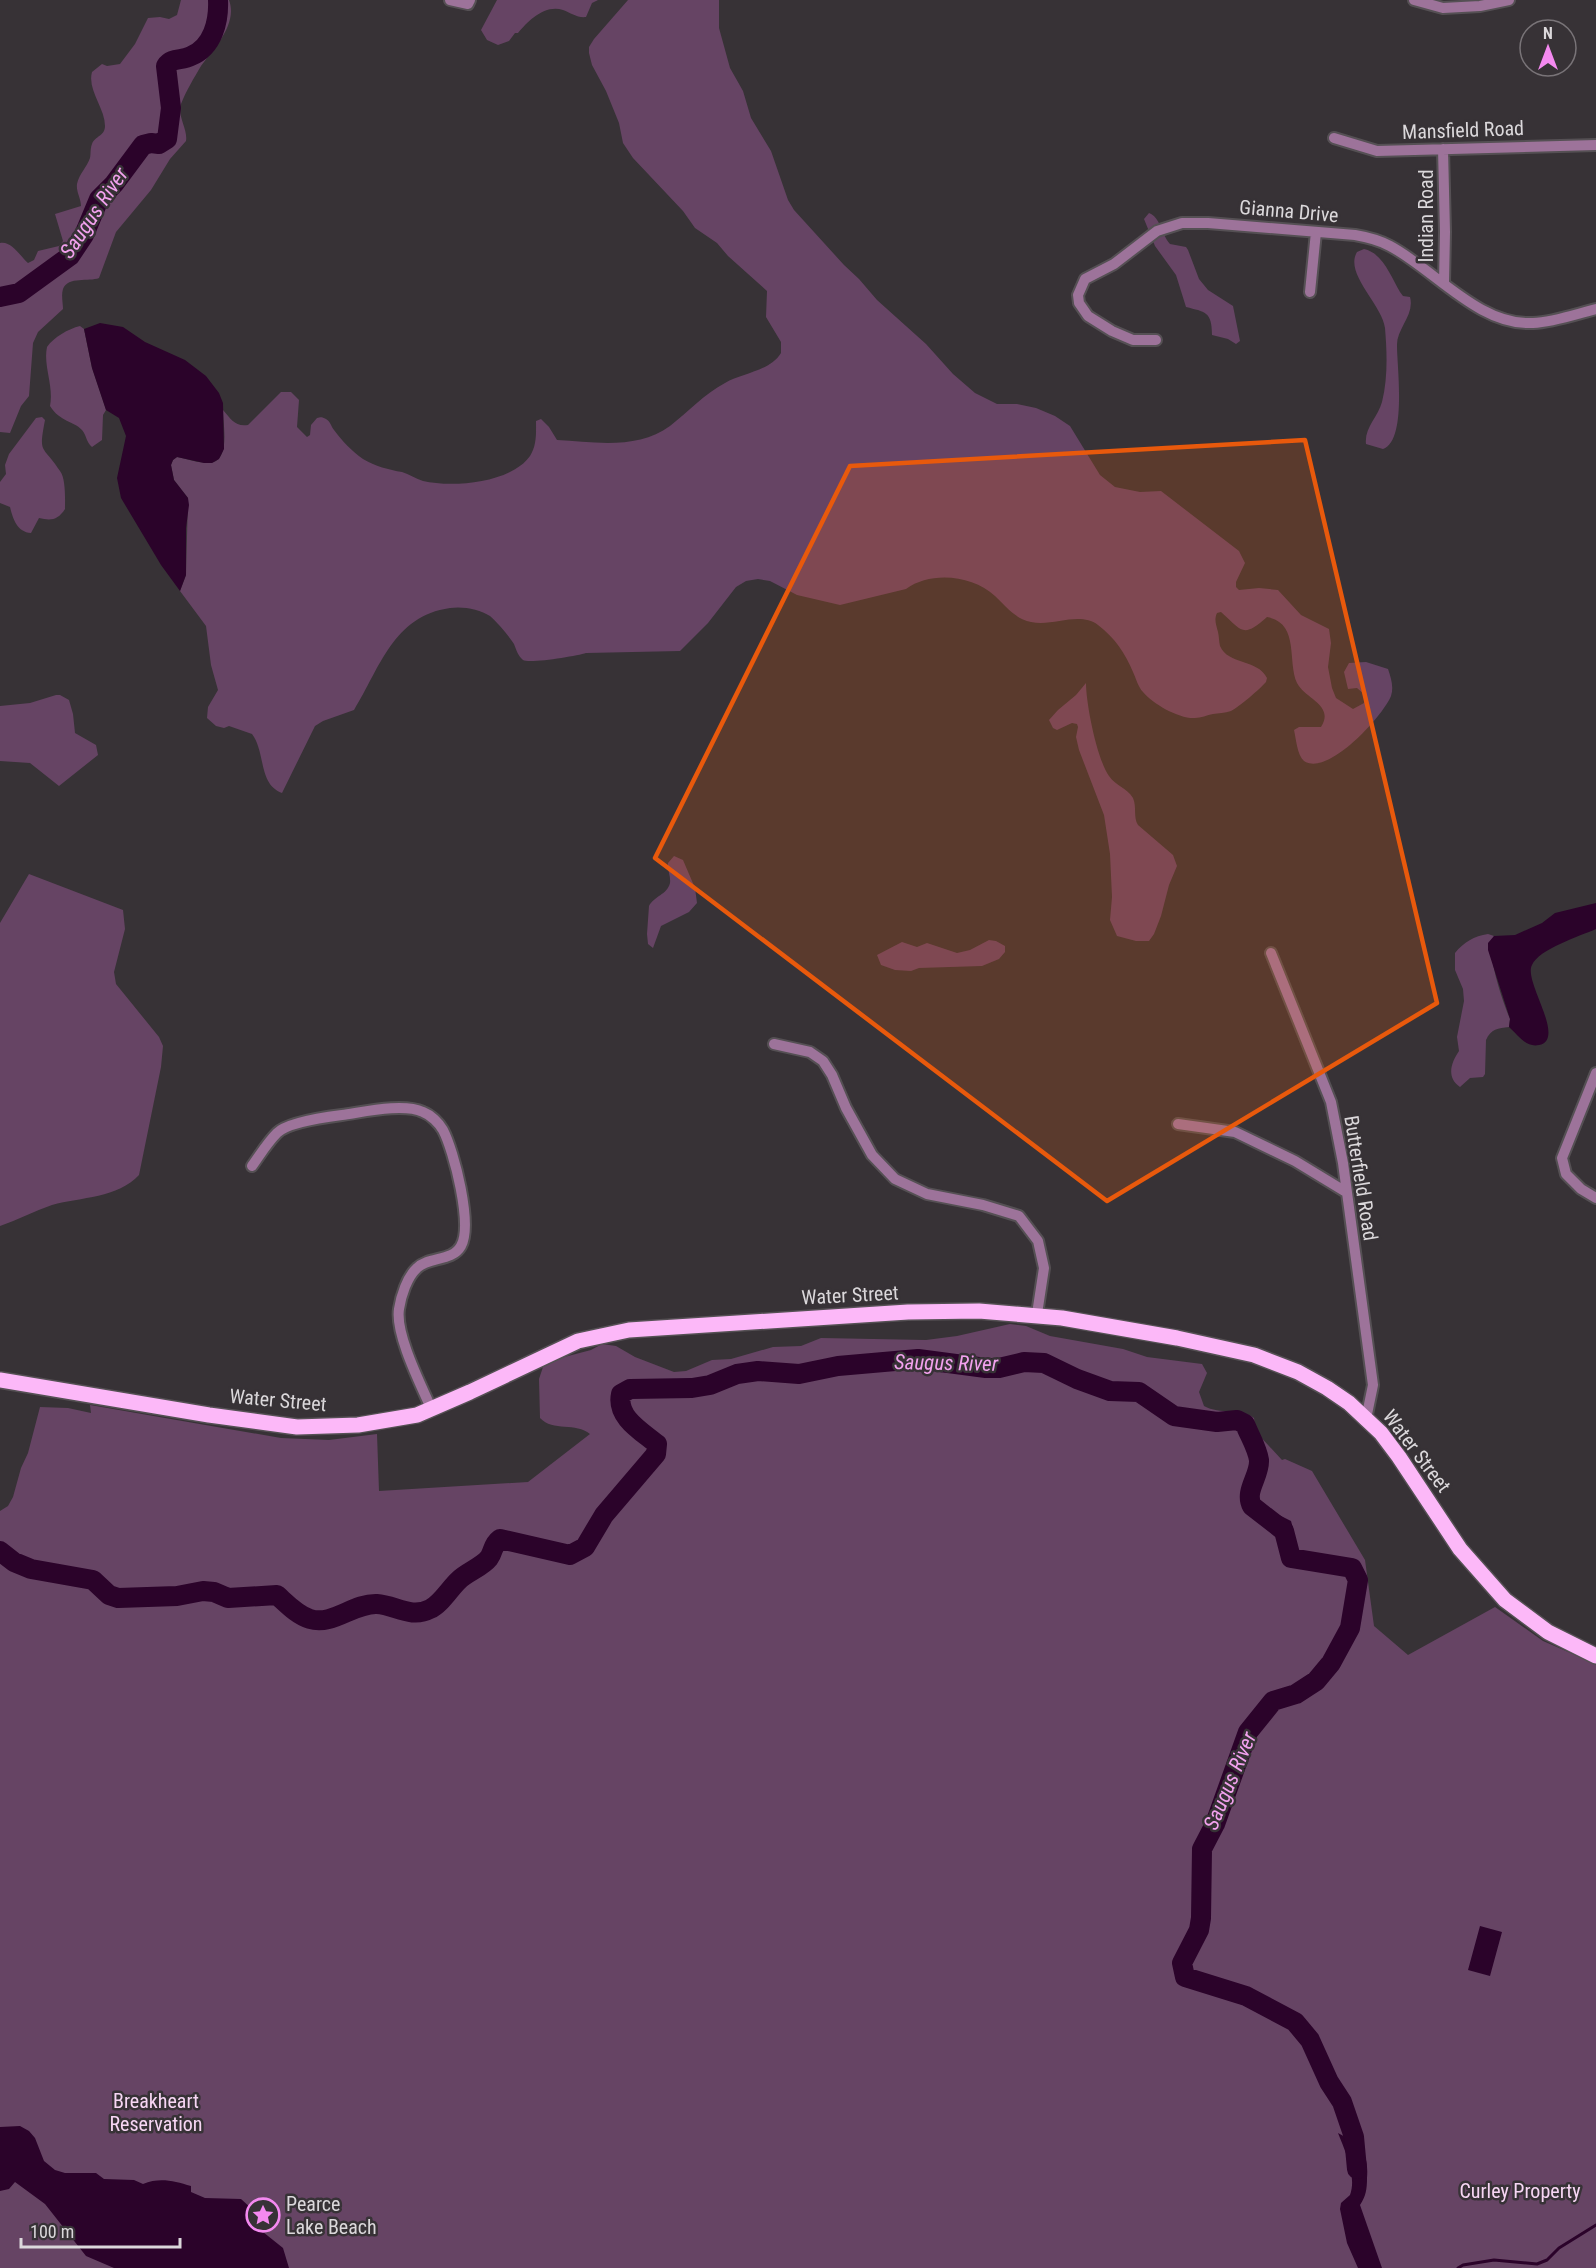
<svg xmlns="http://www.w3.org/2000/svg" width="1596" height="2268" font-family="'Roboto Condensed',sans-serif">
<style>
.green{fill:#664464}
.water{fill:#2b032a}
.lines{fill:none;stroke-linecap:round;stroke-linejoin:round}
.stream{stroke:#2b032a;stroke-width:3}
.river{stroke:#2b032a;stroke-width:20}
.street-casing{stroke:#555054;stroke-width:14}
.primary-casing{stroke:#555054;stroke-width:18}
.street{stroke:#9d739a;stroke-width:10}
.primary{stroke:#fcb8f8;stroke-width:15}
.marked{fill:#e8590c;fill-opacity:0.2;stroke:#e8590c;stroke-width:4.5;stroke-linejoin:round}
.labels{text-anchor:middle;stroke-width:5;stroke-linejoin:round;paint-order:stroke}
.street-label{font-size:20px;fill:#dbd8db;stroke:#373236}
.park-label{font-size:20px;fill:#f7d6f4;stroke:#373236}
.poi-label{font-size:20px;fill:#dbd8db;stroke:#373236;text-anchor:start}
.water-label{font-size:21px;font-style:italic;fill:#f2a1ee;stroke:#373236}
</style>
<rect width="100%" height="100%" fill="#373236"/>
<!-- green -->
<path class="green" d="M181,0H229C238,24 214,48 201,66C194,78 186,91 181,104C177,116 188,129 186,141L170,159L151,190L116,232L99,278C89,282 68,276 63,289C61,295 63,303 63,309L38,332L33,343L29,396L21,406L10,433L0,432V243C12,241 19,255 28,263L34,260L38,251L59,246L63,241L55,214L81,206C81,198 76,192 77,184C79,174 87,167 90,158C91,154 90,149 92,144C95,136 105,136 105,126C105,108 87,90 92,72L102,64L107,66L120,64L135,44L148,18L160,17L169,19L177,15Z
M497,0H598L592,3L586,17C577,18 571,13 563,10C545,4 528,21 518,33H515L509,41L498,45L487,40L481,30Z
M628,0H719V28L730,68L743,91L751,118L771,151L788,200L794,210L844,265L859,279L877,300L926,344L953,374L975,393L997,404H1017L1036,408L1055,416L1070,426L1100,475L1115,487L1140,492L1161,491L1239,551L1245,563L1236,582V587L1239,590L1259,588L1278,590L1301,615L1329,629L1331,643L1328,667L1332,688L1336,698L1353,709L1364,703V694L1357,688L1348,689L1344,672L1349,663L1366,662L1388,669C1391,678 1394,687 1391,696C1383,716 1328,777 1304,761C1297,755 1296,738 1294,730L1299,727H1321C1335,705 1305,699 1297,683C1287,661 1300,623 1267,617C1243,638 1243,632 1221,612L1217,613C1214,620 1216,624 1218,632C1219,636 1219,642 1220,646C1228,665 1258,659 1267,678L1266,682C1259,690 1240,706 1231,711C1225,713 1218,713 1213,714C1207,715 1201,718 1195,718C1179,719 1153,704 1143,692C1138,687 1136,678 1133,672C1125,653 1115,638 1098,625C1079,611 1053,627 1031,622C1015,619 1006,606 995,596C972,575 931,571 906,589L840,605L797,595L770,581L758,579L746,581L736,587L708,623L680,651L586,653C577,656 529,664 523,660C518,656 516,649 514,644C508,635 498,623 490,616C480,609 462,606 450,608C393,616 380,668 354,710L323,721L315,726L282,793C258,784 266,753 252,734L229,726L224,728L216,726L207,718L208,707L218,690L211,665L206,626L180,591L186,575L188,498L174,480L171,465L173,460L177,457C187,459 198,463 209,463C231,462 223,425 223,410C231,419 235,427 248,425L281,392H291L299,400L297,427L307,437L310,435L311,425L317,418C321,417 322,417 326,419C330,421 331,426 334,430C342,441 352,451 363,459C375,466 389,470 402,472C409,474 416,479 423,481C453,488 511,483 530,456C537,445 536,433 536,421L541,419L549,427L557,440C594,442 638,450 670,426C688,412 704,394 725,383C743,373 770,371 781,353V342L766,317L767,291L728,256L717,243L695,228L683,211L633,158L623,143L619,123L606,91L592,65L589,53V47L594,39Z
M1149,213C1161,218 1161,234 1170,244L1186,247L1188,250L1199,279L1208,290L1233,306L1240,341L1236,344L1228,339L1212,335C1212,311 1205,312 1186,307L1176,275L1155,246L1144,219Z
M1364,249C1383,253 1391,277 1400,292L1403,296L1410,297C1415,315 1396,329 1397,346C1397,367 1407,441 1383,449L1366,444C1364,428 1378,417 1382,402C1388,378 1387,352 1385,328C1382,304 1344,274 1357,252Z
M80,326L84,329L92,368L106,410L103,415L102,440L92,447C86,442 87,436 82,430C74,421 60,422 50,406C54,386 43,366 47,347C54,337 68,329 80,326Z
M42,417L45,420C38,456 43,444 60,471C66,479 65,499 65,509C58,520 51,521 39,518L31,533C17,532 13,519 10,507L0,503V482L6,474L5,465L9,454L36,418Z
M1086,683C1086,704 1097,759 1109,776C1116,786 1127,788 1133,798C1137,807 1133,817 1138,825L1173,855L1177,866L1169,885L1161,916L1154,934L1149,941H1136L1117,936L1110,920L1112,897L1110,854L1104,815L1079,750L1076,737L1078,727L1077,724L1072,723L1057,730L1053,728L1049,720L1058,710L1076,695Z
M56,695H60L69,700L73,714L75,733L96,745L98,755L59,786L30,763L0,761V706L30,703Z
M674,856L683,860L695,888L697,903L689,912L661,926L653,948L648,944L647,934L649,906C654,896 667,895 670,883C671,876 667,870 668,863Z
M29,874L123,910L125,929L114,972L116,984L159,1037L163,1046L161,1067L139,1175C118,1198 81,1197 52,1205C34,1211 18,1220 0,1226V923Z
M1488,934L1494,936C1485,952 1503,1002 1510,1019L1509,1027C1498,1028 1491,1029 1486,1040L1485,1074L1483,1077L1470,1078L1460,1087C1446,1077 1451,1063 1459,1051L1457,1037L1464,1001L1463,989L1455,970V953C1464,942 1474,936 1488,934Z
M989,940L996,941L1005,946V952L999,959L982,966L919,968L911,971L895,970L881,965L877,955L902,942L917,947L927,943L957,953L970,950Z
M1010,1324L1026,1326L1050,1336L1123,1349L1147,1357L1202,1364L1207,1373L1199,1392L1204,1406C1220,1415 1241,1408 1254,1418L1256,1432L1282,1460L1285,1459L1312,1471L1365,1560L1374,1626L1408,1655L1495,1607L1543,1641L1596,1664V2268H0V1511L8,1506L13,1497L21,1468L28,1453L40,1407L68,1408L91,1413L90,1405L281,1438L329,1440L377,1434L379,1491L528,1482L590,1434C576,1422 553,1432 540,1418L539,1379L543,1367L553,1360L591,1350L602,1344L616,1346L635,1357L674,1372L686,1371L712,1360L731,1359L773,1347L801,1346L821,1338L926,1340L957,1336Z"/>
<!-- water -->
<path class="water" d="M100,323L123,327L145,342L185,360L206,376L219,393L223,403L224,449L219,459L212,463H204L177,457L173,460L171,465L174,480L188,498L189,505L186,528V575L180,591L161,565L121,498L117,478L126,436L119,418L106,410L92,368L84,329Z
M1596,903V929C1580,936 1539,949 1532,965C1523,981 1567,1039 1539,1045C1526,1048 1518,1035 1509,1027L1510,1019L1488,950V943L1494,936L1515,935L1542,923L1555,913Z
M1249,1500L1268,1513H1275L1291,1521L1294,1532L1288,1550C1279,1532 1252,1519 1249,1500Z
M1480,1926L1502,1932L1490,1976L1468,1970Z
M20,2126L29,2131L35,2138L44,2161L55,2170L65,2173H96L104,2179L134,2180L143,2184C160,2177 174,2181 191,2186V2192L205,2198L241,2199L252,2209L254,2221L258,2228L283,2248L289,2268H114L86,2256L45,2204L15,2182L9,2189L0,2191V2127Z
M1338,2133C1360,2145 1369,2152 1367,2178C1367,2189 1366,2196 1360,2205L1382,2268H1358L1347,2243L1340,2209L1341,2203L1350,2195C1357,2176 1345,2151 1338,2133Z"/>
<g class="lines">
<!-- stream -->
<path class="stream" d="M1458,2268L1463,2265L1494,2260L1537,2264L1547,2260L1559,2248L1596,2225"/>
<!-- river -->
<path class="river" d="M0,297L19,293L70,256L84,235L99,199L114,184L143,145L151,143L159,144L167,139L171,108L166,66C172,57 182,61 191,56C213,47 219,21 218,0
M0,1551L14,1562L31,1569L93,1580L109,1595L118,1598L177,1596L203,1591L214,1592L228,1598L277,1595C287,1604 297,1615 310,1619C333,1626 353,1603 377,1604C395,1605 411,1619 430,1609C441,1604 450,1588 459,1580C467,1572 482,1567 489,1558C494,1551 492,1545 500,1539L570,1555L585,1547L604,1515L656,1454L657,1444C641,1431 616,1417 621,1394L630,1389L692,1388L710,1385L737,1374L758,1371L799,1374L838,1366L918,1359L986,1368H999L1024,1362L1044,1363L1077,1379L1110,1391L1139,1392L1174,1416L1217,1422L1237,1420L1245,1424C1249,1435 1257,1447 1259,1460C1260,1476 1244,1491 1252,1506L1284,1531L1291,1558L1352,1568L1358,1580L1350,1628L1331,1663L1316,1681L1296,1694L1273,1701L1248,1732L1215,1824L1202,1849L1201,1918L1199,1930L1182,1963L1185,1977L1246,1996L1295,2022L1310,2040L1329,2082L1342,2102L1354,2137L1357,2169"/>
<!-- street casing -->
<g class="street-casing">
<path id="street" d="M450,0L468,4L470,0
M1414,0L1443,8L1480,6L1509,0
M1334,138L1377,151L1596,145
M1443,149L1445,232L1444,283
M1310,292L1316,232
M1156,340H1133L1112,331L1088,316L1079,303L1078,295L1085,279L1114,264L1157,231L1182,223H1208L1355,235C1367,237 1379,240 1390,246C1435,270 1479,326 1533,323C1554,322 1576,314 1596,309
M1271,953L1331,1102L1343,1163L1373,1385L1366,1419
M774,1044L810,1052L823,1061L832,1075L846,1108L872,1155L895,1179L927,1194L983,1205L1019,1216L1038,1241L1044,1268L1037,1314
M1596,1073L1562,1158L1566,1174L1581,1189L1596,1198
M1178,1124L1235,1132L1295,1161L1346,1192
M252,1166C260,1155 267,1143 277,1133C288,1122 326,1117 342,1115C364,1112 403,1103 423,1112C431,1115 439,1123 443,1130C454,1151 473,1225 461,1246C452,1262 429,1256 417,1268C407,1277 401,1296 399,1309C395,1334 421,1385 431,1408"/>
</g>
<!-- primary casing -->
<g class="primary-casing">
<path id="primary" d="M0,1380L209,1415L297,1427L358,1425L417,1415L470,1392L578,1341L629,1330L908,1312L979,1311L1062,1318L1177,1338L1254,1355L1298,1372L1327,1388L1349,1403L1381,1433L1399,1457L1460,1549L1505,1600L1548,1632L1596,1656"/>
</g>
<!-- street -->
<use href="#street" class="street"/>
<!-- primary -->
<use href="#primary" class="primary"/>
</g>
<!-- marked area -->
<path class="marked" d="M1305,440L1437,1003L1107,1201L655,858L850,466Z"/>
<!-- icons -->
<defs>
<g id="sight-ring" transform="scale(1.725)"><circle r="9.5" fill="#373236" stroke="#f489f0" stroke-width="1.5"/><path d="M0-6L1.8-2.2L6-1.7L2.9 1.2L3.7 5.4L0 3.3L-3.7 5.4L-2.9 1.2L-6-1.7L-1.8-2.2Z" fill="#f489f0"/></g>
</defs>
<g fill-rule="evenodd">
<use href="#sight-ring" x="263" y="2215"/>
</g>
<g class="labels">
<!-- street labels -->
<g class="street-label">
<text transform="translate(1463 130) rotate(-2)" y="7">Mansfield Road</text>
<text transform="translate(1289 211) rotate(5)" y="7">Gianna Drive</text>
<text transform="translate(1426 216) rotate(-90)" y="7">Indian Road</text>
<text transform="translate(1361 1178) rotate(81)" y="7">Butterfield Road</text>
<text transform="translate(850 1295) rotate(-3)" y="7">Water Street</text>
<text transform="translate(278 1400) rotate(5)" y="7">Water Street</text>
<text transform="translate(1417 1451) rotate(53)" y="7">Water Street</text>
</g>
<!-- park labels -->
<g class="park-label">
<text x="156" y="2108">Breakheart<tspan x="156" dy="23">Reservation</tspan></text>
<text x="1520" y="2198">Curley Property</text>
</g>
<!-- poi labels -->
<g class="poi-label">
<text x="286" y="2211">Pearce<tspan x="286" dy="23">Lake Beach</tspan></text>
</g>
<!-- water labels -->
<g class="water-label">
<text transform="translate(94 213) rotate(-56)" y="7">Saugus River</text>
<text transform="translate(946 1363) rotate(1)" y="7">Saugus River</text>
<text transform="translate(1230 1781) rotate(-67)" y="7">Saugus River</text>
</g>
</g>
<!-- north arrow -->
<g transform="translate(1548 48)"><circle r="28" fill="#373236" stroke="#797478" stroke-width="1.5"/>
<path d="M0-4.5L10 22L0 15L-10 22Z" fill="#f489f0"/>
<text y="-9" font-size="16" font-weight="bold" text-anchor="middle" fill="#dbd8db">N</text>
</g>
<!-- scale -->
<path d="M21 2238v9h159v-9" fill="none" stroke="#dbd8db" stroke-width="3"/>
<text x="30" y="2238" font-size="18" fill="#dbd8db" stroke="#373236" stroke-width="4.5" paint-order="stroke">100 m</text>
</svg>
